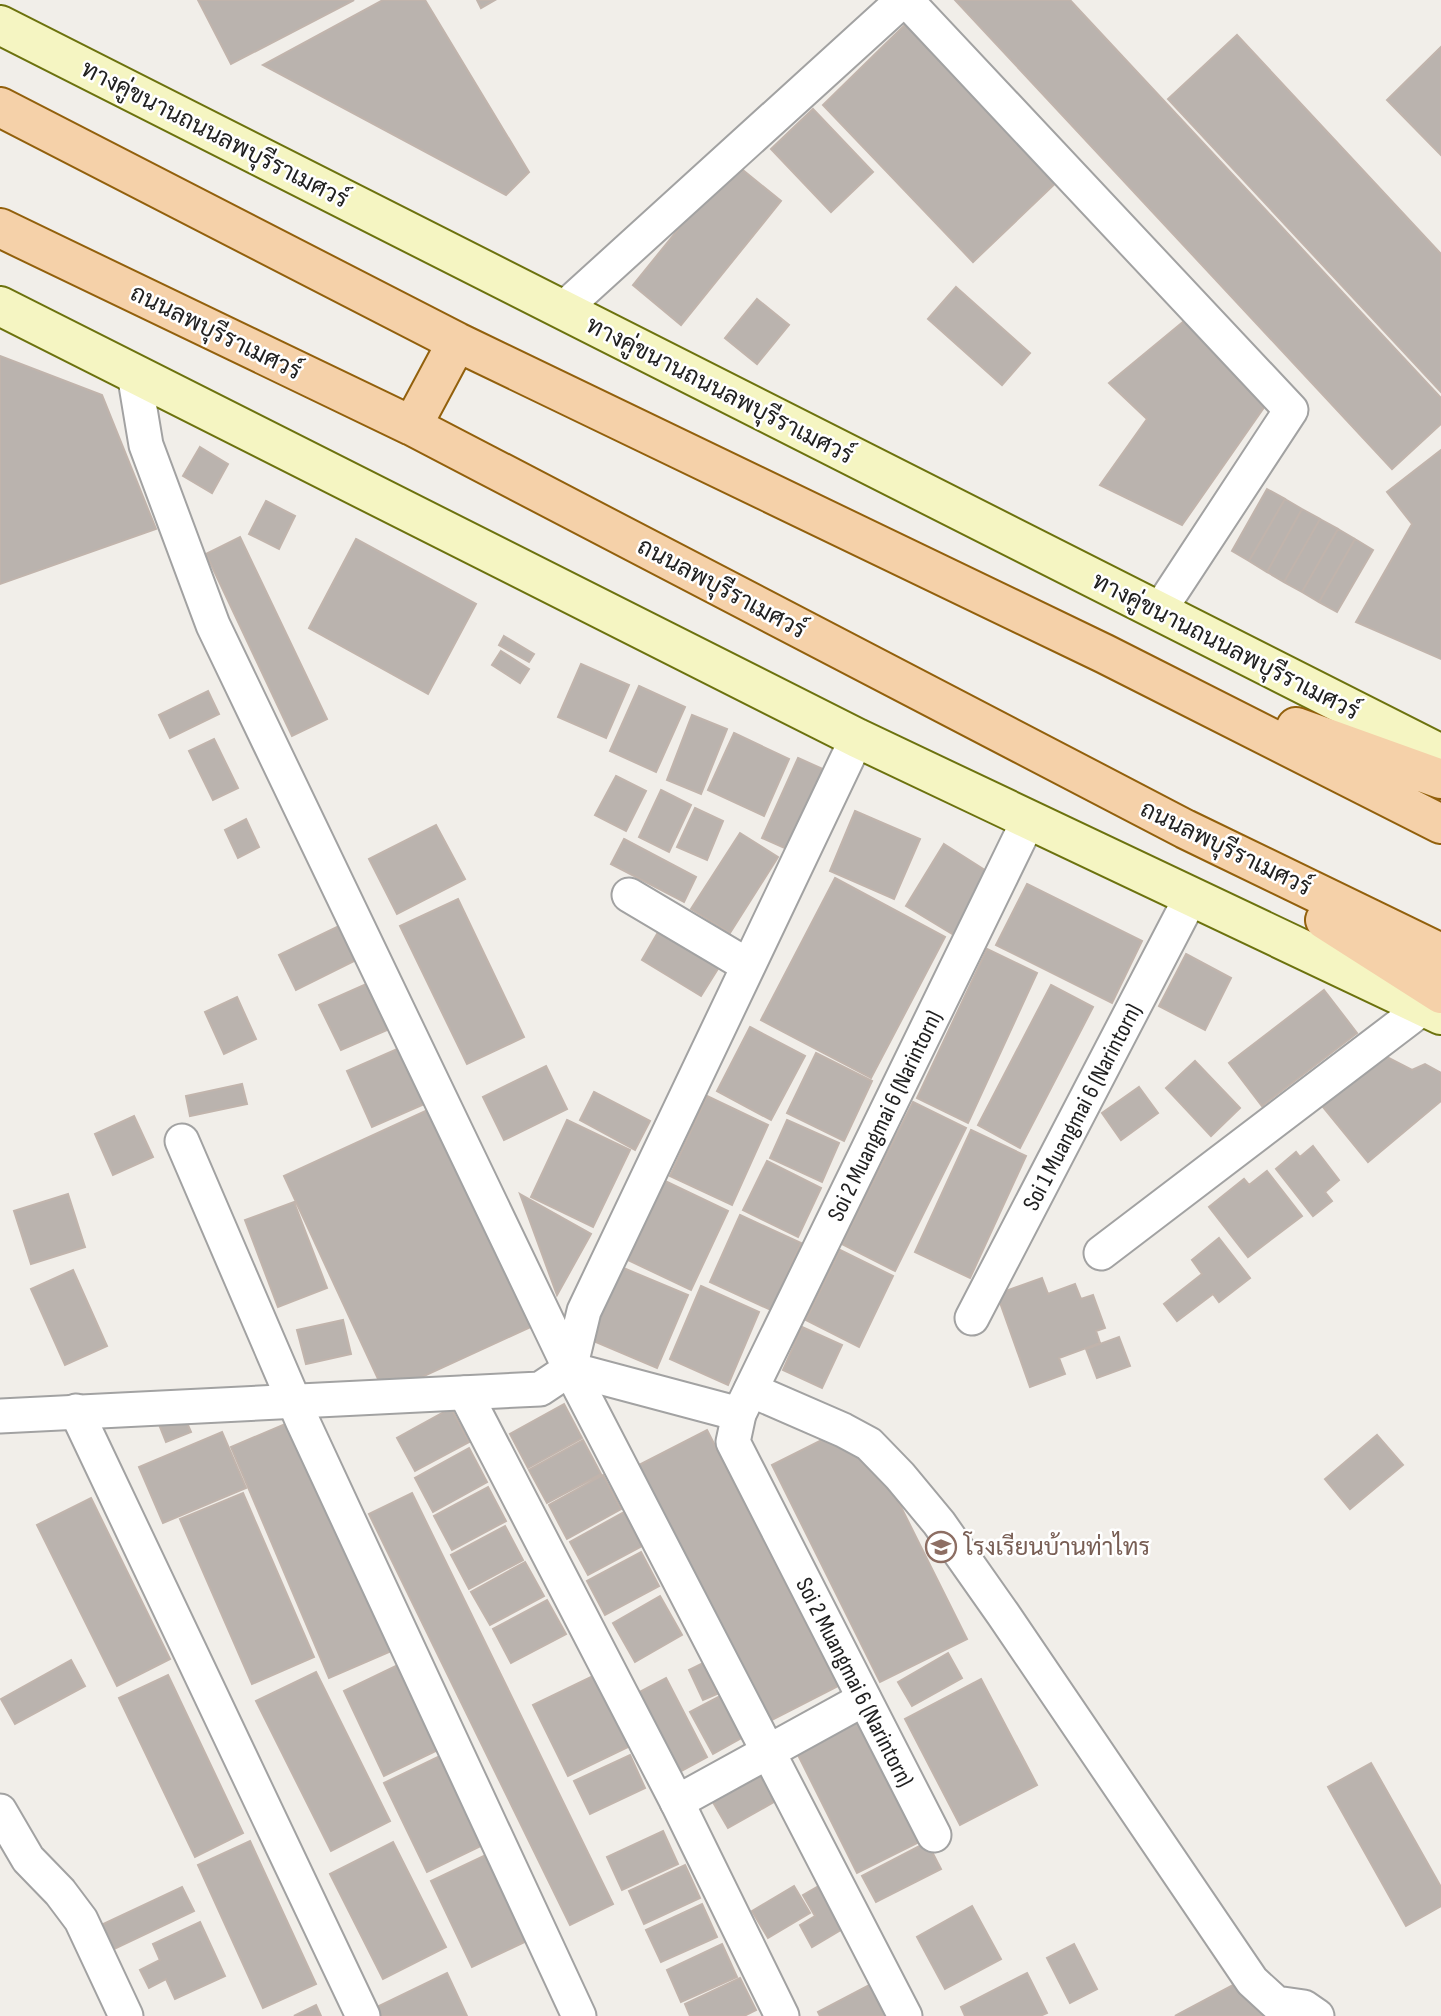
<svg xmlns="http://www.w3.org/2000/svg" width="1441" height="2016" font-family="'Sofia Sans Condensed',Sarabun,sans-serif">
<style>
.building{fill:#bab3ae;stroke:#c1b4ac;stroke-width:2}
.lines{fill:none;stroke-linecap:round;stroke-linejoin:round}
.minor-casing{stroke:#a2a2a2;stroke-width:37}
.secondary-casing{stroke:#6c720e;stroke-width:42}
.primary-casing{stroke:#92600c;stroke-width:42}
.minor{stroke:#fff;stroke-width:33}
.secondary{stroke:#f5f5c2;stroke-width:38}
.primary{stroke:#f5d1a9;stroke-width:38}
.labels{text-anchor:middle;stroke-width:5;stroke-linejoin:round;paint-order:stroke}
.street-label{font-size:24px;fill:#212121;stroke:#fff}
.education-label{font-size:24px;fill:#785e54;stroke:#fff;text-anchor:start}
</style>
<rect width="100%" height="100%" fill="#f1eee9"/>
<!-- building -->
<path class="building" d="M198,0H354L231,64Z
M383,0H425L529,172L506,195L263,65Z
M477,0H495L481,8Z
M955,0H1070L1441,398V424L1392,469Z
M912,18L1063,176L973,262L823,105Z
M1237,35L1441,254V392L1168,99Z
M1441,47V155L1387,100Z
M813,109L873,172L831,212L771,149Z
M733,162L781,201L681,325L633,285Z
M956,287L1030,353L1002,385L928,319Z
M757,299L789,325L757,364L725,338Z
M1184,321L1267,403L1182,525L1100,485L1147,419L1109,383Z
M0,356L102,395L156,529L0,584Z
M200,447L228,464L212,493L183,476Z
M1441,450V659L1356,622L1412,524L1387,492Z
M1267,489L1285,499L1249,561L1232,551Z
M1285,499L1302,509L1267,572L1249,561Z
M266,501L295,516L279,549L249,534Z
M1302,509L1320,519L1284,582L1267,572Z
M1320,519L1338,529L1302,592L1284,582Z
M1338,529L1355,539L1319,602L1302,592Z
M240,537L327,719L292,736L206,554Z
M356,539L476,604L428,694L309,628Z
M1355,539L1373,550L1337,612L1319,602Z
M504,636L534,654L529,662L499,645Z
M501,651L529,669L520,683L492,665Z
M581,664L629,685L606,738L558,717Z
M639,686L685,707L656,772L610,751Z
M208,691L219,714L170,738L159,715Z
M692,715L727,729L701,794L667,780Z
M734,733L789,759L764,816L708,790Z
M214,739L238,788L213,800L189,751Z
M798,758L825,770L789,850L762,838Z
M616,776L646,791L626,831L595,815Z
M661,790L691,805L669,852L639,837Z
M695,808L723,821L707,860L677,847Z
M855,811L920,839L894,899L830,871Z
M246,819L259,847L238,858L225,830Z
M436,825L465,879L397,914L369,859Z
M740,833L778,857L730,933L691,909Z
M624,839L696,877L684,902L611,864Z
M944,844L999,879L962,940L906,906Z
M835,878L945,937L871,1078L761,1020Z
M1027,884L1142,941L1112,1003L996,945Z
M458,899L524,1037L467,1064L400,926Z
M664,922L724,959L701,996L642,960Z
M341,925L358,959L296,990L279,955Z
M987,949L1037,973L968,1123L917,1098Z
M1186,954L1231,978L1205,1030L1159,1006Z
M373,981L394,1027L341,1050L319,1005Z
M1051,985L1093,1007L1020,1148L978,1125Z
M1324,990L1357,1033L1262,1106L1229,1063Z
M237,997L256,1039L224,1054L205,1012Z
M750,1027L805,1056L771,1120L717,1091Z
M404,1046L429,1102L372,1127L347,1071Z
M1377,1052L1412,1070L1425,1064L1441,1073V1101L1368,1162L1318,1101Z
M816,1053L872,1081L844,1141L787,1113Z
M1195,1061L1240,1108L1211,1136L1166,1088Z
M546,1066L567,1109L504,1140L483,1097Z
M242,1084L247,1104L190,1116L186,1096Z
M1139,1087L1158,1113L1121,1140L1102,1113Z
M594,1092L650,1121L635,1150L580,1120Z
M707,1096L768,1125L732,1205L670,1176Z
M913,1102L966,1128L895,1271L842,1244Z
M434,1107L535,1325L385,1394L284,1176Z
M134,1116L153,1157L113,1175L95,1134Z
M567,1120L630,1150L593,1227L531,1197Z
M787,1120L839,1143L822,1182L770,1158Z
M971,1130L1026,1156L970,1278L915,1252Z
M1313,1146L1339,1180L1325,1192L1332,1201L1313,1216L1276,1169L1296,1152L1300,1157Z
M767,1161L821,1188L798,1237L743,1210Z
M1267,1171L1302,1216L1248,1257L1209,1207L1244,1179L1249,1185Z
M665,1181L728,1211L691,1290L628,1260Z
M68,1194L85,1247L31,1264L14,1211Z
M520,1194L591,1234L557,1295Z
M294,1202L327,1288L278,1307L245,1220Z
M740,1215L801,1243L771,1310L710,1282Z
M1219,1238L1250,1278L1219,1302L1213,1294L1177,1321L1164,1304L1202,1274L1192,1260Z
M840,1250L893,1276L859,1347L806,1320Z
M621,1267L688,1295L657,1368L591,1340Z
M73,1270L107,1346L65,1365L31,1289Z
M1042,1278L1048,1294L1075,1284L1081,1299L1093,1295L1105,1328L1096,1331L1100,1343L1059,1358L1065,1374L1030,1387L997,1294Z
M701,1286L759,1312L728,1385L670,1359Z
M343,1320L351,1354L306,1364L297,1330Z
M802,1327L842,1345L822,1388L783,1370Z
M1119,1337L1130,1366L1097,1378L1086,1349Z
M564,1404L582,1438L528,1468L510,1434Z
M451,1408L469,1442L415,1471L397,1438Z
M184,1416L191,1432L166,1442L158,1422Z
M297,1419L396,1649L329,1678L231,1447Z
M707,1430L838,1686L770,1721L639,1465Z
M222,1432L246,1488L163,1523L139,1467Z
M1377,1435L1403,1465L1350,1509L1325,1479Z
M826,1438L883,1471L967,1639L880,1682L772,1465Z
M583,1440L601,1474L547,1503L529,1470Z
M469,1448L487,1482L433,1512L415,1478Z
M603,1475L621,1509L567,1539L549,1505Z
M488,1487L506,1521L452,1550L434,1516Z
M243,1493L314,1657L252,1684L180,1519Z
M412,1493L613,1904L570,1925L369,1514Z
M91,1498L170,1659L117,1686L37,1525Z
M624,1512L642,1546L588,1575L570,1542Z
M505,1526L523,1560L469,1589L451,1555Z
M641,1552L659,1586L605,1615L587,1581Z
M525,1562L544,1596L490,1625L471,1592Z
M660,1596L682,1635L635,1662L613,1623Z
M547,1600L566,1634L511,1663L493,1629Z
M948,1653L962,1678L912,1706L898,1682Z
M71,1660L85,1686L15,1724L1,1699Z
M404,1662L444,1747L384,1776L344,1691Z
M703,1663L717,1694L703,1700L689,1670Z
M316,1672L390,1821L331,1851L256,1701Z
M168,1675L243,1833L195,1857L119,1698Z
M595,1675L630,1746L568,1776L533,1705Z
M666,1678L707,1757L676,1774L634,1695Z
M981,1679L1037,1785L960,1825L905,1719Z
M720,1696L743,1737L713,1754L690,1712Z
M859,1712L923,1840L857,1873L793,1745Z
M446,1753L489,1842L427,1872L384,1783Z
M630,1755L645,1788L590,1814L574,1781Z
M1371,1763L1441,1887V1906L1406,1926L1328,1787Z
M763,1767L781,1798L728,1828L710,1797Z
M663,1831L678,1864L622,1890L607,1857Z
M250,1841L316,1984L263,2008L198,1865Z
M393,1842L446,1947L383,1979L330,1874Z
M927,1842L941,1869L876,1902L862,1876Z
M492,1852L533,1938L472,1967L431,1881Z
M685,1865L700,1898L644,1924L629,1891Z
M822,1884L846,1927L812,1947L800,1925L815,1916L803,1895Z
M794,1886L810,1913L768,1938L752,1911Z
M182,1887L194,1911L110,1951L99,1926Z
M702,1904L717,1937L661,1962L646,1930Z
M972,1906L1001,1959L945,1989L917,1937Z
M200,1922L225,1976L175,1999L166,1979L149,1988L140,1970L160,1960L153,1944Z
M722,1944L737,1977L681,2002L667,1970Z
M1074,1944L1097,1989L1070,2003L1047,1958Z
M447,1973L467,2016H381L377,2007Z
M1027,1973L1047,2013L1040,2016H965L961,2007Z
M740,1978L756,2010L744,2016H690L685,2004Z
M1246,1978L1266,2016H1175Z
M873,1983L890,2016H820L818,2012Z
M316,2005L321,2016H294Z"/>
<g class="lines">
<!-- minor casing -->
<g class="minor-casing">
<g id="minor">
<path d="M906,0L1291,410L1159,611"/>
<path d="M562,310L903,0"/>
<path d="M134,373L146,445L213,625L570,1369L905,2016"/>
<path d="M629,895L747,965"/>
<path d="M182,1141L302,1420L579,2016"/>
<path d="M1101,1253L1424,1007"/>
<path id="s1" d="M972,1318L1191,897"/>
<path d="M570,1369L739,1414"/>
<path d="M751,1390L843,1430L869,1444L900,1476L939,1523L1003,1614L1252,1981L1276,2003L1304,2007L1317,2016"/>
<path d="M465,1393L677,1802L782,2016"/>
<path d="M76,1411L363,2016"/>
<path d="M0,1416L540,1389L570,1369L584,1311L857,738"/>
<path d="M677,1802L864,1699"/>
<path d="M0,1811L28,1859L60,1892L81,1920L126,2016"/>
<path id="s2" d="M934,1835L733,1442L739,1414L1029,819"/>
</g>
</g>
<!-- secondary casing -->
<g class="secondary-casing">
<path id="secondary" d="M0,25L1441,754
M0,306L857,738L1441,1015"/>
</g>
<!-- primary casing -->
<g class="primary-casing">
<path id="primary" d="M0,107L457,342L1105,654L1441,824
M0,228L412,426L1185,829L1441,953
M412,426L457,342
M1296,727L1441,779
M1325,920L1441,994"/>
</g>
<!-- minor -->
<use href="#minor" class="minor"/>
<!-- secondary -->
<use href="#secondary" class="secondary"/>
<!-- primary -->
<use href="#primary" class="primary"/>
</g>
<!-- icons -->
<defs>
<g id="school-ring" transform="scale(1.575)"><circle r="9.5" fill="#fff" stroke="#8d6e63" stroke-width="1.5"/><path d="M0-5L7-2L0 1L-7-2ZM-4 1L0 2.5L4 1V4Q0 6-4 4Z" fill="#8d6e63"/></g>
</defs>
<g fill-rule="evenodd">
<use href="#school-ring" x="941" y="1547"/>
</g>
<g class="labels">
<!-- street labels -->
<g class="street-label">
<text transform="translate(215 134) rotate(27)" y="8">ทางคู่ขนานถนนลพบุรีราเมศวร์</text>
<text transform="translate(216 332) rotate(26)" y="8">ถนนลพบุรีราเมศวร์</text>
<text transform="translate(720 390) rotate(27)" y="8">ทางคู่ขนานถนนลพบุรีราเมศวร์</text>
<text transform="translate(722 588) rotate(28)" y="8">ถนนลพบุรีราเมศวร์</text>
<text transform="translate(1226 646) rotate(27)" y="8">ทางคู่ขนานถนนลพบุรีราเมศวร์</text>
<text transform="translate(1226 848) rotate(26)" y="8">ถนนลพบุรีราเมศวร์</text>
<text dy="8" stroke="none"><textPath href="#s1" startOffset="238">Soi 1 Muangmai 6 (Narintorn)</textPath></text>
<text dy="8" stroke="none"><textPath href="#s2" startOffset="802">Soi 2 Muangmai 6 (Narintorn)</textPath></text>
<text transform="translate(855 1682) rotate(63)" y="8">Soi 2 Muangmai 6 (Narintorn)</text>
</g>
<!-- education labels -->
<g class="education-label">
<text x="964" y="1555">โรงเรียนบ้านท่าไทร</text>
</g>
</g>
</svg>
